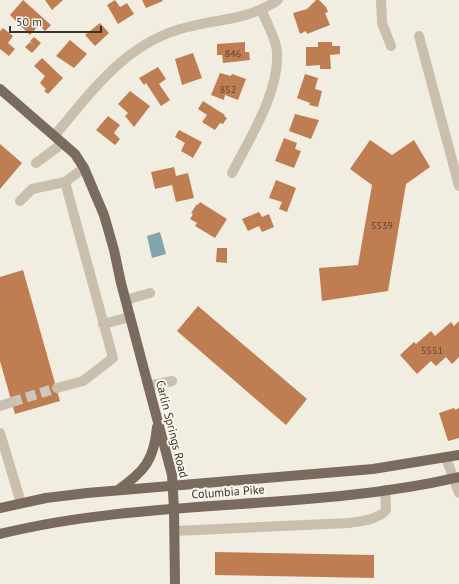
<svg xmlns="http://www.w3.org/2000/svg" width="459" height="584" font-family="'PT Sans',sans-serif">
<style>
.water{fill:#81a5ae}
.building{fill:#bf7e52}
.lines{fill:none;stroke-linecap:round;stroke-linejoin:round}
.minor-tunnel{stroke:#cdc8bd;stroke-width:10;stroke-dasharray:10 5;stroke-linecap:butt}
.minor{stroke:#cabfad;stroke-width:10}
.major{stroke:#796b5d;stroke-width:10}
.labels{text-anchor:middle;stroke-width:4;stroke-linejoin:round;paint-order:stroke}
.number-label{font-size:10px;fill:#5a4535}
.street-label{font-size:12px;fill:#39322b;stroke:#faf6ed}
</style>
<rect width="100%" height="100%" fill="#f2ede1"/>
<!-- water -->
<path class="water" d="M160,232L166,254L152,258L147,236Z"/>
<!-- building -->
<path class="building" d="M23,0L51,25L45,31L39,25L30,35L10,15Z
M45,0H63L52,10Z
M115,0L120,7L127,3L134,14L118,24L107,5Z
M142,0H162L163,1L146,8Z
M316,0H319L326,7L328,12L325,13L330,25L307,34L306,31L300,34L293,13L307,9Z
M100,23L109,33L95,46L85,35Z
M3,28L13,36L8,43L15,49L9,56L0,49V31Z
M34,37L41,43L32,53L25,47L30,42L35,46L30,41Z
M70,40L87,54L74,68L56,56Z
M245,42V52H249L250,60L223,63L222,55H217V44Z
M318,42H332V46H340V54L330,55L331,69H320V65L306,66V47H318Z
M193,53L202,78L182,85L175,59Z
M42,58L63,78L48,94L44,91L46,89L40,83L45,76L34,66Z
M158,67L166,79L159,84L170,100L161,106L146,83L144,85L139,78Z
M220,73L231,76L232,74L246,79L238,100L225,95L224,100L211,95Z
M305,74L318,78L315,89L322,91L318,107L309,105L310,103L297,98Z
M130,91L150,106L134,127L125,116L128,113L118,104Z
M203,101L225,115L224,116L227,118L223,124L220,123L215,130L202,122L207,115L198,109Z
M295,114L319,120L311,139L289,131Z
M108,116L120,125L114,133L120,139L115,145L96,130Z
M179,130L202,142L193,158L181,151L185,143L175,137Z
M284,138L297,143L295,149L301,151L294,168L275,161Z
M370,140L392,155L414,140L430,167L406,184L388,291L322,301L319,268L358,265L372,185L350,169Z
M0,144L22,163L0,189Z
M174,167L176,176L188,173L194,198L176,202L172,185L155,189L151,172Z
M276,180L296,188L287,212L279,209L282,202L269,198Z
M200,202L227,219L215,238L195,226L197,223L190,219L193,214L191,213L197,204L198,205Z
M259,212L262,217L269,214L274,227L262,232L259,226L248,231L242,219Z
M217,248H227V263L216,262Z
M23,270L60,401L15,414L0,361V277Z
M198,306L307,399L286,425L177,331Z
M459,321V357L452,364L446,357L436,366L431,361L417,374L400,355L414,342L416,344L431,331L435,336L451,322L454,326Z
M454,408L455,410L459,408V438L448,441L439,413Z
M215,552L374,555V578L215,575Z"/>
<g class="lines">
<!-- minor-tunnel -->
<path class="minor-tunnel" d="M12,402L57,388"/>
<!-- minor -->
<path class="minor" d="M381,0L382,23L391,46
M419,36L459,186
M55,135C93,90 127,41 188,27C222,18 246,21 278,0
M36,163L63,143
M232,173C250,138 280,91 277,51C276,40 266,21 262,11
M20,201L32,189L65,182L84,168
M126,300L150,293
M103,324L130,317
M148,386L172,381
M57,388L83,381L113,358L65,182
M0,406L12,402
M0,433L21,503
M446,458L459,493
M175,531L349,523C361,521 378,520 386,510L385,490"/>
<!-- major -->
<path class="major" d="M0,89L75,154L84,168L104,215L114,250L121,283L172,475L174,509L175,584
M118,490C145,471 154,460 157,427
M0,508L46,498L87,493L373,469L459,455
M0,534C150,497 308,512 459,477"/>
</g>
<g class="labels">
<!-- number labels -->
<g class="number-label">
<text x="233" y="57">846</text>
<text x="228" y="93">852</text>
<text x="382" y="229">5539</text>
<text x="432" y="354">5551</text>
</g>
<!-- street labels -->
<g class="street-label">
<text transform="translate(172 429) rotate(76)" y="4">Carlin Springs Road</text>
<text transform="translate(228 492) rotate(-4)" y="4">Columbia Pike</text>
</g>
</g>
<!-- scale -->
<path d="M10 26v6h91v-6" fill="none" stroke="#39322b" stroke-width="2"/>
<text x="16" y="26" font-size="12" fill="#39322b" stroke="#faf6ed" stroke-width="3" paint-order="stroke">50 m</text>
</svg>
